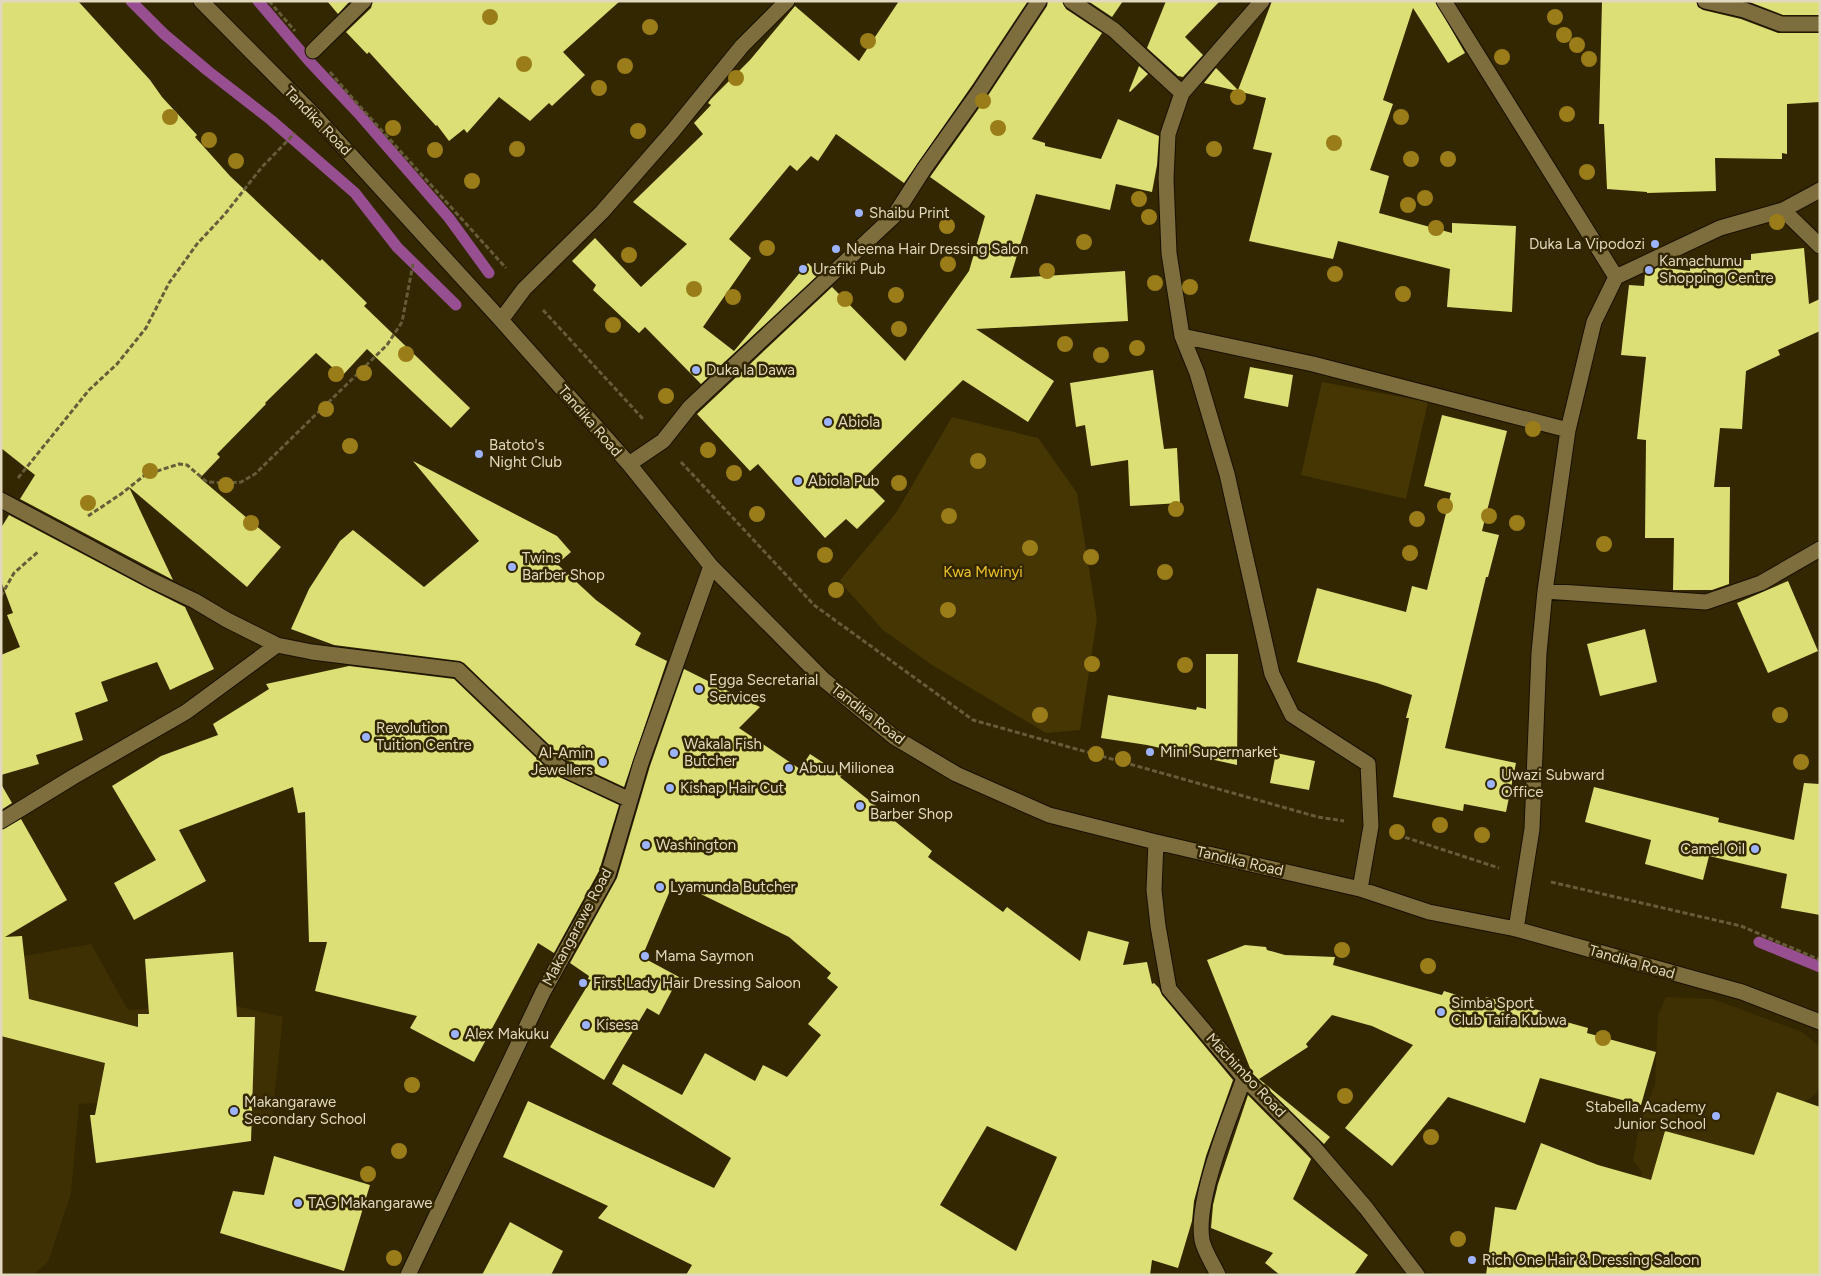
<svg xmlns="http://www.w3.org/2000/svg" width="1821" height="1276" font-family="Figtree,sans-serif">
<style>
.built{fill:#3e3002}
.green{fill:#453604}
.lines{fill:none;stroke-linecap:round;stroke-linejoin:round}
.stream{stroke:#984f91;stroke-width:11}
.building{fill:#dbdf75;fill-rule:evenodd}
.minor-casing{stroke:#181000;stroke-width:17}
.path{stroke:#675c3a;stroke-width:3;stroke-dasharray:5 2.5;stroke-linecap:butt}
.minor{stroke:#7e6e3e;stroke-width:15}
.tree{fill:#9a7d19}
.poi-dot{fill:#9db4fd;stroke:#332701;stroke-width:2}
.labels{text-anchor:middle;stroke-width:5;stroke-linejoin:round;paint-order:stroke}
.street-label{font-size:15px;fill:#e1d8bf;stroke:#332701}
.poi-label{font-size:15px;fill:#e1d8bf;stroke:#332701;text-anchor:start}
.park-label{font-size:15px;fill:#efc32d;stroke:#332701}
</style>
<rect width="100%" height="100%" fill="#332701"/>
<!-- built -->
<path class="built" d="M91,944L128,1010L223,1003L283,1017L272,1118L230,1137L190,1098L79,1104L71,1193L48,1262L33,1275H1V960Z
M1666,997L1713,999L1802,1032L1820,1047V1085L1816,1094L1792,1111L1772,1166L1633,1201L1642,1172L1633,1161L1640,1122L1655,1085L1658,1015Z"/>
<!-- green -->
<path class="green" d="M1322,382L1428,402L1406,499L1301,475Z
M952,417L1038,438L1077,493L1097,619L1080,730L1046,733L932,665L883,630L841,583L840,580L896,513Z"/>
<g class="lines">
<!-- stream -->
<path class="stream" d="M131,1L164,34L208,71L271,120L355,193L397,247L456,305
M258,1L309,61L358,113L449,218L489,273
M1759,942L1820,967"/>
</g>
<!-- building -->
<path class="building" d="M1,1H78L150,80L162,97L197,135L195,137L230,176L320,261L322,259L367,303L364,306L470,408L451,428L367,349L342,376L316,353L265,403L266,404L217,454L220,457L200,478L281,547L247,587L129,487L173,580L20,499L35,475L1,448Z
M327,1H350L338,14Z
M373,1H620L563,52L585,75L552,106L549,103L530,121L499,97L467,133L464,129L449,141L437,125L436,126L369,52L367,54L346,32L371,8Z
M899,1H1028L973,84L904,183L836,134L818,161L811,156L797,171L790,165L766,194L729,239L751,258L703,327L734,351L808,263L819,274L701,384L645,327L639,333L593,290L596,285L572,261L595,238L641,287L687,244L633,202L703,134L694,123L711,105L708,103L711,99L750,60L795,6L859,61Z
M1048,1H1062L1066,9L1102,33L1032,139L1045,143V146L1101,159L1118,119L1159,136L1157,165L1152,192L1116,184L1110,210L1036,194L1010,278L1125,271L1128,321L976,329L1054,381L1028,422L963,380L863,479L885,501L857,529L846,519L825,538L758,464L750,471L697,414L832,287L905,361L969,271L985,216L930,177L989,94L1047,6Z
M1088,1H1123L1112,17Z
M1166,1H1220L1185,37L1203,55L1183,77L1178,76L1147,48Z
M1272,1H1435L1465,53L1448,63L1413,8L1383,100L1393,104L1370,170L1389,176L1379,213L1452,233V223L1516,226L1512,312L1447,307L1450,269L1338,241L1333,259L1249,241L1272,153L1253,149L1266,98L1204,83L1216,68L1238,90Z
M1602,1H1696L1698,7L1703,10L1741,19L1778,33H1820V102L1787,104V154L1782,153V159L1715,158L1716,191L1647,193V192L1607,189L1604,124H1599Z
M1747,1H1820V15H1783Z
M1139,66L1148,74L1130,92L1129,91Z
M1804,248L1809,304L1820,299V331L1778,350L1780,355L1746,371L1742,429L1720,428L1714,487H1730L1729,584L1712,590H1673L1674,538H1645L1646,440L1637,439L1646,357L1621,355L1629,285L1644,286L1645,274L1659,267L1690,271V260H1751V254Z
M1250,367L1293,375L1288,407L1244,398Z
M1153,370L1164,449L1177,448L1180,503L1130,506L1128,460L1091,466L1085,425L1076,427L1070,383Z
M1442,415L1507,431L1482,531L1499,535L1488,577H1486L1445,748L1516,763L1506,812L1464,804L1463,811L1393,797L1409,718H1406L1412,695L1377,683L1297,662L1317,588L1406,612L1412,586L1427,590L1451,493L1424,486Z
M413,461L557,536L571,552L557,564L596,600L641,633L635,645L667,661L624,787L564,759L464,663L460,661L334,645L291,629L309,589L340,541L353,530L424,587L479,541Z
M9,515L147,588L185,607L214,669L170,690L157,662L101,682L108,701L75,713L83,740L36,755L39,764L1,775V655L20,647L7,615L13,613L1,581V528Z
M1788,581L1818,651L1768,673L1737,603Z
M1645,629L1657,682L1600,696L1587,644Z
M1206,654H1238L1237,765L1147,745L1101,738L1108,695L1196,710L1197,707L1206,709Z
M349,666L454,679L553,774L619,805L599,871L554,953L538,943L474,1062L410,1028L417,1016L315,991L327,942H309L305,812L298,813L293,787L179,830L206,881L134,920L114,883L156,860L112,786L161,756L218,735L213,724L269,689L266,684Z
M684,669L760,707L739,728L800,769L810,754L842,775L840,777L932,851L928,857L1003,912L1007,907L1080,961L1088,931L1129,942L1123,965L1147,962L1152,984L1154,983L1159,988L1162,995L1233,1080L1206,1156L1194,1201L1192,1221L1178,1268L1152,1260L1150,1275H686L692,1265L598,1218L608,1206L503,1157L528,1101L714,1188L731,1158L612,1084L623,1064L682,1095L705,1053L755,1081L763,1065L787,1077L821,1035L808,1024L838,987L827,978L831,973L789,937L674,881L642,957L679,977L659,1015L647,1008L604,1080L550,1047L591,980L588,979L589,976L570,963L617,878L650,766ZM987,1126L1057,1157L1016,1251L940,1205Z
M1276,753L1315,761L1309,790L1270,783Z
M1804,783L1820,784V915L1781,908L1787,874L1709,856L1703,880L1645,864L1651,840L1585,822L1594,787L1719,818L1718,822L1794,840Z
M1,784L12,803L1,810Z
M21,819L67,900L5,937L22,936L29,999L138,1027V1014H149L145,959L233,952L237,1017H255L251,1141L96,1163L90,1115H95L105,1063L1,1036V830Z
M1245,945L1266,947L1267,950L1285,955L1335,957L1333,965L1442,995L1444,991L1485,1004L1486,997L1542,1011L1541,1015L1588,1028L1587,1033L1656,1052L1641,1105L1540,1078L1525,1123L1448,1097L1392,1166L1345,1128L1413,1045L1372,1026L1332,1015L1306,1044L1308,1047L1259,1079L1330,1137L1324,1144L1252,1073L1207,960Z
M1777,1092L1820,1107V1275H1486L1495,1207L1516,1210L1541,1143L1598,1165L1651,1180L1665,1131L1754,1155Z
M1248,1095L1311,1159L1293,1199L1368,1255L1354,1275H1280L1265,1263L1273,1253L1211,1228L1213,1205L1218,1184Z
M274,1156L370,1185L344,1271L220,1233L233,1191L264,1195Z
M510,1222L563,1251L551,1275H482Z"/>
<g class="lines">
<!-- minor casing -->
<g class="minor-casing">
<path id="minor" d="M201,1L314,115L501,320L629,464L711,566L823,679L894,737L956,774L1049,815L1156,842L1360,889L1429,912L1516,929L1742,992L1820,1022
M1071,1L1114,30L1182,93
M1262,1L1182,93L1168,134L1166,179L1169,253L1182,336L1197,373L1227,474L1272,674L1292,715L1368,764L1371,826L1360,889
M1444,1L1616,277
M1705,1L1744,10L1781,24H1820
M313,51L364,1
M1783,210L1820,246
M501,320L524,289L602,212L672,132L742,46L787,1
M1182,336L1313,364L1568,430
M629,464L663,441L690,407L894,216L924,169L981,89L1039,1
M1,500L151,580L195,601L227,620L277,645
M1545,591L1706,602L1761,583L1820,549
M1,821L73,777L186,712L277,645L312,652L458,670L559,767L630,800
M1156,842L1154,890L1158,926L1169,989L1244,1078L1312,1145L1366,1208L1417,1275
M1516,929L1532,829L1539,653L1545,591L1568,430L1594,322L1616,277L1720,228L1783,210L1820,190
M408,1275L543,992L608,875L641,763L711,566
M1218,1275C1213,1264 1204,1251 1202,1240C1195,1200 1230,1117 1244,1078"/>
</g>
<!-- path -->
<path class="path" d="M269,1L295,31
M330,72L355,101L506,268
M543,310L644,420
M681,462L814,605L973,720L1318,817L1344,821
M18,478L89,390L117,364L146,328L169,283L197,244L225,214L262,167L295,133
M88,516L121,494L145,475L179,464L187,465L207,482L228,483L241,482L255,474L387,345L402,322L413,264
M1,596L14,573L39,551
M1398,835L1499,868
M1551,882L1741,926L1820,960"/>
<!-- minor -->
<use href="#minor" class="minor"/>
</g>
<!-- trees -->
<g class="tree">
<circle cx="490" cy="17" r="8"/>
<circle cx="1555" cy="17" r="8"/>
<circle cx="650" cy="27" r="8"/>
<circle cx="1564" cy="35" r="8"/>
<circle cx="868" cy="41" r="8"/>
<circle cx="1577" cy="45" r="8"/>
<circle cx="1502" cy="57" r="8"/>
<circle cx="1589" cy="59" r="8"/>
<circle cx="524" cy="64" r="8"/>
<circle cx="625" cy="66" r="8"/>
<circle cx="736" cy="78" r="8"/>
<circle cx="599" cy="88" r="8"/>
<circle cx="1238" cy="97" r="8"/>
<circle cx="983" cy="101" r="8"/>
<circle cx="1567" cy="114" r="8"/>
<circle cx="170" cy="117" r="8"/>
<circle cx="1401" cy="117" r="8"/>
<circle cx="393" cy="128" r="8"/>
<circle cx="998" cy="128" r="8"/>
<circle cx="638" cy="131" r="8"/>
<circle cx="209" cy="140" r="8"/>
<circle cx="1334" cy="143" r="8"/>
<circle cx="517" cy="149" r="8"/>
<circle cx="1214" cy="149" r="8"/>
<circle cx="435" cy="150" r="8"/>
<circle cx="1411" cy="159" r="8"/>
<circle cx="1448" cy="159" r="8"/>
<circle cx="236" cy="161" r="8"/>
<circle cx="1587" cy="172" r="8"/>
<circle cx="472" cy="181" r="8"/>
<circle cx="1425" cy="198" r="8"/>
<circle cx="1139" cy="199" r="8"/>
<circle cx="1408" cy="205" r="8"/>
<circle cx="1149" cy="217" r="8"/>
<circle cx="1777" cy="222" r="8"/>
<circle cx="947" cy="226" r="8"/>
<circle cx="1436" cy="228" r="8"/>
<circle cx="1084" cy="242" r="8"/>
<circle cx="767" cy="248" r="8"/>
<circle cx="629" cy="255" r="8"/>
<circle cx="948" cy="264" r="8"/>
<circle cx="1047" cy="271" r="8"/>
<circle cx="1335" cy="274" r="8"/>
<circle cx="1155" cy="283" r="8"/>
<circle cx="1190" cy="287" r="8"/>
<circle cx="694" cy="289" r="8"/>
<circle cx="1403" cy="294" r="8"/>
<circle cx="896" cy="295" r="8"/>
<circle cx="733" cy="297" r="8"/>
<circle cx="845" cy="299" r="8"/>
<circle cx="613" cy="325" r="8"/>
<circle cx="899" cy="329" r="8"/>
<circle cx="1065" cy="344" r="8"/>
<circle cx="1137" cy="348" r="8"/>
<circle cx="406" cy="354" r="8"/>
<circle cx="1101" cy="355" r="8"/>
<circle cx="364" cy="373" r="8"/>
<circle cx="336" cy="374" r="8"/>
<circle cx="666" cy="396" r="8"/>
<circle cx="326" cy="409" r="8"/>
<circle cx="1533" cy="429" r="8"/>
<circle cx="350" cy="446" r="8"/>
<circle cx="708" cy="450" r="8"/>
<circle cx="978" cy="461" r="8"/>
<circle cx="150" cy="471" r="8"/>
<circle cx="734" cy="473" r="8"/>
<circle cx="899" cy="483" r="8"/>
<circle cx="226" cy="485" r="8"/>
<circle cx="88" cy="503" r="8"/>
<circle cx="1445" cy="506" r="8"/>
<circle cx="1176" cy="509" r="8"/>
<circle cx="757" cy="514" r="8"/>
<circle cx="949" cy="516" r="8"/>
<circle cx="1489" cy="516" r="8"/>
<circle cx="1417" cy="519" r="8"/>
<circle cx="251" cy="523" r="8"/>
<circle cx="1517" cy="523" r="8"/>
<circle cx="1604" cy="544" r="8"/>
<circle cx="1030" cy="548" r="8"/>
<circle cx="1410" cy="553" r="8"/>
<circle cx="825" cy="555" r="8"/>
<circle cx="1091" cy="557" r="8"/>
<circle cx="1165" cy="572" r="8"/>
<circle cx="836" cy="590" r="8"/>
<circle cx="948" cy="610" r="8"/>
<circle cx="1092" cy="664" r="8"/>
<circle cx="1185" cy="665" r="8"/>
<circle cx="1040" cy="715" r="8"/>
<circle cx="1780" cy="715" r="8"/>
<circle cx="1096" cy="754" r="8"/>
<circle cx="1123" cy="759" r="8"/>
<circle cx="1801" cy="762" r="8"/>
<circle cx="1440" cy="825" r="8"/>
<circle cx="1397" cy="832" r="8"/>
<circle cx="1482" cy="835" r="8"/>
<circle cx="1342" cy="950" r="8"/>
<circle cx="1428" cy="966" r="8"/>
<circle cx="1603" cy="1038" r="8"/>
<circle cx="412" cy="1085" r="8"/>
<circle cx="1345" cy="1096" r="8"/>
<circle cx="1431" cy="1137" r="8"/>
<circle cx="399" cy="1151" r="8"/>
<circle cx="368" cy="1174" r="8"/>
<circle cx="1458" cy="1239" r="8"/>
<circle cx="394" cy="1258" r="8"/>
</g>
<!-- markers -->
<g class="poi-dot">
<circle cx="859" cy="213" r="5"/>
<circle cx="1655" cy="244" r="5"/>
<circle cx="836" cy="249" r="5"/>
<circle cx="803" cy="269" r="5"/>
<circle cx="1649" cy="270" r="5"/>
<circle cx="696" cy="370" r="5"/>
<circle cx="828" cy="422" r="5"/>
<circle cx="479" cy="454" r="5"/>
<circle cx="798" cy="481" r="5"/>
<circle cx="512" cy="567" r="5"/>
<circle cx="699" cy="689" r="5"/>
<circle cx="366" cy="737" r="5"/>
<circle cx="1150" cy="752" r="5"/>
<circle cx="674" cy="753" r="5"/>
<circle cx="603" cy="762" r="5"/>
<circle cx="789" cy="768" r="5"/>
<circle cx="1491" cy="784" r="5"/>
<circle cx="670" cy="788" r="5"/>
<circle cx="860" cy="806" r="5"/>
<circle cx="646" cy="845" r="5"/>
<circle cx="1755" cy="849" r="5"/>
<circle cx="660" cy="887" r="5"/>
<circle cx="645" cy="956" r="5"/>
<circle cx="583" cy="983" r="5"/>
<circle cx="1441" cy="1012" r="5"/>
<circle cx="586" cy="1025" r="5"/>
<circle cx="455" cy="1034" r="5"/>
<circle cx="234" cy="1111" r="5"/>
<circle cx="1716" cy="1116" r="5"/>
<circle cx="298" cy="1203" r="5"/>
<circle cx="1472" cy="1260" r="5"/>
</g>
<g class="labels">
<!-- street labels -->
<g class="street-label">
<text transform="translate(318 121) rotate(46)" y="5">Tandika Road</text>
<text transform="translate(590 421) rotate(49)" y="5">Tandika Road</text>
<text transform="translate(868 714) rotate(38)" y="5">Tandika Road</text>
<text transform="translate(1240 861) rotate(13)" y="5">Tandika Road</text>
<text transform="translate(577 927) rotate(-62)" y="5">Makangarawe Road</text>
<text transform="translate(1632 962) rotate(16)" y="5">Tandika Road</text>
<text transform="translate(1246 1075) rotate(47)" y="5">Machimbo Road</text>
</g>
<!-- poi labels -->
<g class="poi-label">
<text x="869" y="218">Shaibu Print</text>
<text x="1645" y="249" text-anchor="end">Duka La Vipodozi</text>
<text x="846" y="254">Neema Hair Dressing Salon</text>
<text x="1659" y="266">Kamachumu<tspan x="1659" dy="17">Shopping Centre</tspan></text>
<text x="813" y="274">Urafiki Pub</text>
<text x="706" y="375">Duka la Dawa</text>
<text x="838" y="427">Abiola</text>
<text x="489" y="450">Batoto's<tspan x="489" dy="17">Night Club</tspan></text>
<text x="808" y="486">Abiola Pub</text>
<text x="522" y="563">Twins<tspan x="522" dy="17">Barber Shop</tspan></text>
<text x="709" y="685">Egga Secretarial<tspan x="709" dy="17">Services</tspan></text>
<text x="376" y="733">Revolution<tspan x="376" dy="17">Tuition Centre</tspan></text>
<text x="684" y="749">Wakala Fish<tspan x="684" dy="17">Butcher</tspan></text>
<text x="1160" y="757">Mini Supermarket</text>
<text x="593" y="758" text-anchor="end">Al-Amin<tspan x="593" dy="17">Jewellers</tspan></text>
<text x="799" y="773">Abuu Milionea</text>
<text x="1501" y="780">Uwazi Subward<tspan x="1501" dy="17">Office</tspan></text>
<text x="680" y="793">Kishap Hair Cut</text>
<text x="870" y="802">Saimon<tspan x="870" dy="17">Barber Shop</tspan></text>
<text x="656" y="850">Washington</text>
<text x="1745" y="854" text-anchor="end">Camel Oil</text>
<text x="670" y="892">Lyamunda Butcher</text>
<text x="655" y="961">Mama Saymon</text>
<text x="593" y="988">First Lady Hair Dressing Saloon</text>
<text x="1451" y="1008">Simba Sport<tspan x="1451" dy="17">Club Taifa Kubwa</tspan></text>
<text x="596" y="1030">Kisesa</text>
<text x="465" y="1039">Alex Makuku</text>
<text x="244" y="1107">Makangarawe<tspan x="244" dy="17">Secondary School</tspan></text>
<text x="1706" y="1112" text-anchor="end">Stabella Academy<tspan x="1706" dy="17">Junior School</tspan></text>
<text x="308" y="1208">TAG Makangarawe</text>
<text x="1482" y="1265">Rich One Hair &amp; Dressing Saloon</text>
</g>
<!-- park labels -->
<g class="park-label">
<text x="983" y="577">Kwa Mwinyi</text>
</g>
</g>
<!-- border -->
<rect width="1821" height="1276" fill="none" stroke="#e1d8bf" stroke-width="5"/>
</svg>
